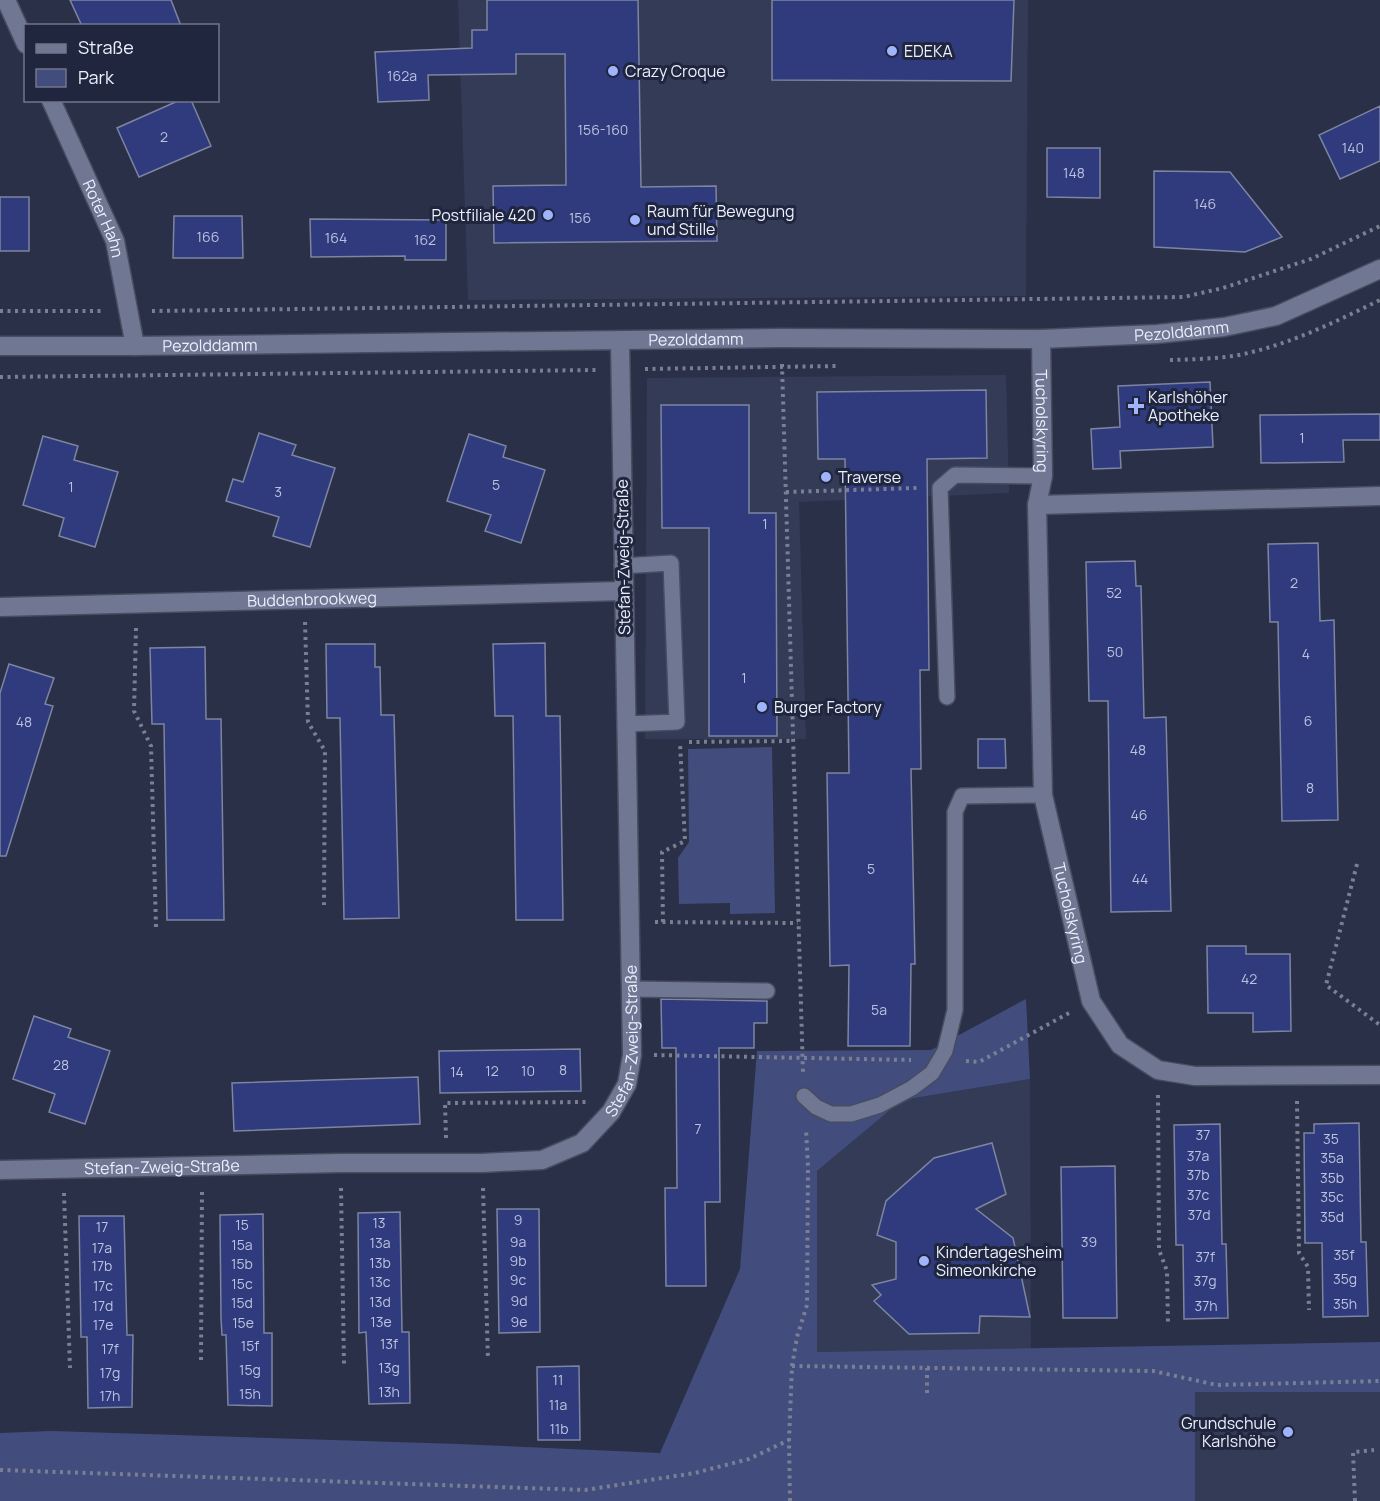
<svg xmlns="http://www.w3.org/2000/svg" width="1380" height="1501" font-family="Manrope,sans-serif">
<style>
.built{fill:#333b57}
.green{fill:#424d7e}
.building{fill:#2f3b7d;stroke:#7d85a0;stroke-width:1.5}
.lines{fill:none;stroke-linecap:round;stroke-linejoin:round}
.lane-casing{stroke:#474c5f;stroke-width:18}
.street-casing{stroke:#474c5f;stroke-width:21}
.secondary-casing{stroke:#474c5f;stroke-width:21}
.path{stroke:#7a7f93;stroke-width:4;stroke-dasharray:3 4.5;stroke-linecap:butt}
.lane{stroke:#707792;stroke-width:15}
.street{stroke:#707792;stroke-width:18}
.secondary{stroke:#707792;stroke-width:18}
.poi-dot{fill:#a0b3fd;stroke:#20263d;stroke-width:2}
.labels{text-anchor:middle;stroke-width:6;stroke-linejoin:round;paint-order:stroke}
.number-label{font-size:14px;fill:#bcc2de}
.poi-label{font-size:16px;fill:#ebefff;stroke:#20263d;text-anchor:start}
.street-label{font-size:16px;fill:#ebefff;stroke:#20263d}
</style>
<rect width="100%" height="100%" fill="#2a3047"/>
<!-- built -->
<path class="built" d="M458,0H1028L1026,296L468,300Z
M1006,375L1009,493L799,502L806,739H645L647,378Z
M1030,1079L1031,1350L816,1352L817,1171L902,1100Z
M1195,1392H1380V1501H1195Z"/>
<!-- green -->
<path class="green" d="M772,747L775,913L730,914V903L679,904L678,858L689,842L688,749Z
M1026,999L1030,1079L902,1100L817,1171V1352L1380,1342V1392H1195V1501H0V1433L51,1431L458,1444L660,1453L740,1269L757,1051L931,1050Z"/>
<!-- building -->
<path class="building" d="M70,0H171L181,26H82Z
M487,0H638L641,187L716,186L717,241L494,243L493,186L566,185L565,54H516V74L428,75L429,100L378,102L375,52L472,48V30H487Z
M772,0H1014L1011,81L772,80Z
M180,100H191L211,146L139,177L117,128Z
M1380,106V161L1340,179L1319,135Z
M1047,148H1100V198L1047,197Z
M1154,171L1230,172L1282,237L1245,252L1154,247Z
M0,197H29V251H0Z
M174,216H242L243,258H173Z
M310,219L446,220V260H405V256L311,257Z
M1210,382L1213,447L1120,451L1121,468L1093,469L1091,429L1120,427L1118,386Z
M986,390L987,458L927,459L929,670H920L921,769H911L915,964H911L910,1046H848L849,965L830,966L827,773H849L845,459H818L817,392Z
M661,405H749V513H776L777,736H709V528H662Z
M1380,414V440H1343L1344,462L1261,463L1260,415Z
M259,433L296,445L292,455L335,468L310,547L273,536L279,517L226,501L233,479L243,482Z
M469,434L506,446L503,457L545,470L521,543L485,531L491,515L447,501Z
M43,436L78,446L74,460L118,472L95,547L59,536L64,518L23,505Z
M1318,543L1320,621L1334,620L1338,820L1282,821L1278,622H1270L1268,544Z
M1135,561L1136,586H1141L1144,718L1166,717L1171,911L1111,912L1108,701H1089L1086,562Z
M545,643L546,716H560L563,920H516L513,716H495L493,644Z
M326,644H375V667H380L381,715H394L399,918L344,919L340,718H327Z
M205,647L206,719H221L224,920H167L164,724H152L150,648Z
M9,664L54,678L45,704L53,706L6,856H0V693Z
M978,739H1005L1006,768H978Z
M1207,946H1246V954H1290L1291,1031L1253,1032V1013H1208Z
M661,999L767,1001V1023H754V1048H719L720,1202H705L706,1286H666L665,1188H677L676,1048H662Z
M34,1016L71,1029L68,1037L110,1051L85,1124L49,1112L55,1094L13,1079Z
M580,1049L581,1091L440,1093L439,1051Z
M418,1077L420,1124L234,1131L232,1083Z
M1359,1123L1361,1242H1366L1368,1316L1323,1317L1322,1243H1305L1304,1133H1314V1124Z
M1220,1124L1222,1244H1226L1228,1318L1184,1319L1183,1245H1176L1174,1125Z
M992,1143L1006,1194L976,1209L1013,1238L1030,1317L980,1316L979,1333L909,1334L874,1301L881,1295L872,1285L896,1279V1242L877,1235L886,1201L934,1158Z
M1115,1166L1117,1318H1063L1061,1167Z
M497,1209H539L540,1332L499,1333Z
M400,1212L402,1332H409L410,1403L369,1404L366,1332L359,1333L358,1213Z
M263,1214L264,1333H272V1406L228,1405L226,1335H222L221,1318L220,1215Z
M79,1216H124L127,1335H133L132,1407L88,1408L87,1337H81Z
M579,1366L580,1440H538L537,1367Z"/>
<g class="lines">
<!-- lane casing -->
<g class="lane-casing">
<path id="lane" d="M622,566L671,563L677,722L626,724
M947,697L940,488L955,475L1043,476
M631,989L767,991
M804,1096L816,1107L831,1114H851L880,1105L912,1088L932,1073L945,1051L955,1010V812L962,796L1043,795"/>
</g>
<!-- street casing -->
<g class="street-casing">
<g id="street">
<path d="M6,0L26,44"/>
<path id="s1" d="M51,100L115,241L135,346"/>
<path id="s2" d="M1041,339L1043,476L1037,505L1043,795L1091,1001L1120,1045L1158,1070L1195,1076L1380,1075"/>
<path d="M1037,505L1380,496"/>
<path id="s3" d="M0,607L623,591"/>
<path id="s4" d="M0,1170L341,1163H482L542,1160L582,1143L611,1112L627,1084L632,1055L620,341"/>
</g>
</g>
<!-- secondary casing -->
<g class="secondary-casing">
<g id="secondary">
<path id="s5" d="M0,346H135L781,338L1041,339L1157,334L1224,327L1276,316L1380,269"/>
</g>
</g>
<!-- path -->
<path class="path" d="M0,311H105
M152,311L1184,297L1223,288L1311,259L1380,226
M1170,360C1197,359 1226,359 1252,352C1297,341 1339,320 1380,300
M782,364L803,1073
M645,369L836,366
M0,377L596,370
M786,492L917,488
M305,622L308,722L325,751L324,905
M136,628L134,711L151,746L156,927
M689,742L793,741
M1357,864L1326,985L1380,1025
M655,922L798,923
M663,922L662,852L685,841L680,743
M654,1055L911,1060
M966,1061L979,1062L1069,1013
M1158,1095L1159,1250L1167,1271L1168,1324
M1297,1101L1299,1253L1308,1267L1309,1310
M446,1138L445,1103L588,1102
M341,1188L344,1364
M483,1188L488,1360
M64,1193L70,1368
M201,1360L202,1191
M792,1366L1153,1371L1217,1385L1380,1381
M927,1393V1368
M0,1470L585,1490L695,1473L749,1459L789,1440
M790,1501L789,1440L792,1366L797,1337L807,1305L808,1166L806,1129
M1355,1501L1353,1452L1374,1450"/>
<!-- lane -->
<use href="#lane" class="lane"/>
<!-- street -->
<use href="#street" class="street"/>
<!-- secondary -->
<use href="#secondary" class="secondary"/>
</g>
<!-- markers -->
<g class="poi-dot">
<circle cx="892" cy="51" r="6"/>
<circle cx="613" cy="71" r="6"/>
<circle cx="548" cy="215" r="6"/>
<circle cx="635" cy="220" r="6"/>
<path d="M1133 397h6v6h6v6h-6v6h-6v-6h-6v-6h6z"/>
<circle cx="826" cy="477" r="6"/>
<circle cx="762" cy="707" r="6"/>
<circle cx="924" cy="1261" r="6"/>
<circle cx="1288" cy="1432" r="6"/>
</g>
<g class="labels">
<!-- number labels -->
<g class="number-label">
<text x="402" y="81">162a</text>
<text x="603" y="135">156-160</text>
<text x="164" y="142">2</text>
<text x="1353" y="153">140</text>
<text x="1074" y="178">148</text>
<text x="1205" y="209">146</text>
<text x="580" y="223">156</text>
<text x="208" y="242">166</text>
<text x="336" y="243">164</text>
<text x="425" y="245">162</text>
<text x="1302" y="443">1</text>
<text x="496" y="490">5</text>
<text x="71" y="492">1</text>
<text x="278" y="497">3</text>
<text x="765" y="529">1</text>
<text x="1294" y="588">2</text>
<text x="1114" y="598">52</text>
<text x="1115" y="657">50</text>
<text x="1306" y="659">4</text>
<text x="744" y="683">1</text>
<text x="1308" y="726">6</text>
<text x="24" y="727">48</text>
<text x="1138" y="755">48</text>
<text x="1310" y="793">8</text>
<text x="1139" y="820">46</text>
<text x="871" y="874">5</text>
<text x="1140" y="884">44</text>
<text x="1249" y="984">42</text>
<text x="879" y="1015">5a</text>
<text x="61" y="1070">28</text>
<text x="563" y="1075">8</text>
<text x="492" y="1076">12</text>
<text x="528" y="1076">10</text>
<text x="457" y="1077">14</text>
<text x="698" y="1134">7</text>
<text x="1203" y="1140">37</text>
<text x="1331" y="1144">35</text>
<text x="1198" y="1161">37a</text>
<text x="1332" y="1163">35a</text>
<text x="1198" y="1180">37b</text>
<text x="1332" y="1183">35b</text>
<text x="1198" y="1200">37c</text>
<text x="1332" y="1202">35c</text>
<text x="1199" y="1220">37d</text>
<text x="1332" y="1222">35d</text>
<text x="518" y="1225">9</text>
<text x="379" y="1228">13</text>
<text x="242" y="1230">15</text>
<text x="102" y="1232">17</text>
<text x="518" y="1247">9a</text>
<text x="1089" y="1247">39</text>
<text x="380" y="1248">13a</text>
<text x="242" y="1250">15a</text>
<text x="102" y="1253">17a</text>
<text x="1344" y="1260">35f</text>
<text x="1205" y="1262">37f</text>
<text x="518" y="1266">9b</text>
<text x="380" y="1268">13b</text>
<text x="242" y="1269">15b</text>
<text x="102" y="1271">17b</text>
<text x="1345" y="1284">35g</text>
<text x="518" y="1285">9c</text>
<text x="1205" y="1286">37g</text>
<text x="380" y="1287">13c</text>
<text x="242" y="1289">15c</text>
<text x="103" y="1291">17c</text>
<text x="519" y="1306">9d</text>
<text x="380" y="1307">13d</text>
<text x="242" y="1308">15d</text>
<text x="1345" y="1309">35h</text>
<text x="103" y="1311">17d</text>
<text x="1206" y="1311">37h</text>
<text x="381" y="1327">13e</text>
<text x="519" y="1327">9e</text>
<text x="243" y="1328">15e</text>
<text x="103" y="1330">17e</text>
<text x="389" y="1349">13f</text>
<text x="250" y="1351">15f</text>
<text x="110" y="1354">17f</text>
<text x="389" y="1373">13g</text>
<text x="250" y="1375">15g</text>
<text x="110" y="1378">17g</text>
<text x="558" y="1385">11</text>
<text x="389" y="1397">13h</text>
<text x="250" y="1399">15h</text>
<text x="110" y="1401">17h</text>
<text x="558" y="1410">11a</text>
<text x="559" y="1434">11b</text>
</g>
<!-- poi labels -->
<g class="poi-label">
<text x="904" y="57">EDEKA</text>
<text x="625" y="77">Crazy Croque</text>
<text x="647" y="217">Raum für Bewegung<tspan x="647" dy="18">und Stille</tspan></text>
<text x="536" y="221" text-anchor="end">Postfiliale 420</text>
<text x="1148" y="403">Karlshöher<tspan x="1148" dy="18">Apotheke</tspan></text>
<text x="838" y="483">Traverse</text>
<text x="774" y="713">Burger Factory</text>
<text x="936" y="1258">Kindertagesheim<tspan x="936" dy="18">Simeonkirche</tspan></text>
<text x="1276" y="1429" text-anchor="end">Grundschule<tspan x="1276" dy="18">Karlshöhe</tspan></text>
</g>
<!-- street labels -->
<g class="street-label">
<text dy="6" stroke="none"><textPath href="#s1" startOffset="130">Roter Hahn</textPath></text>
<text dy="6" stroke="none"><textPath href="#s5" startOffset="1182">Pezolddamm</textPath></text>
<text dy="6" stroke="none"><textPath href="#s5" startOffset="696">Pezolddamm</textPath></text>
<text dy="6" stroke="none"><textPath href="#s5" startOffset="210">Pezolddamm</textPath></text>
<text dy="6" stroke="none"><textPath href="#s2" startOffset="82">Tucholskyring</textPath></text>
<text transform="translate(623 557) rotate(-91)" y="6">Stefan-Zweig-Straße</text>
<text dy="6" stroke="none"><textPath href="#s3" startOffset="312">Buddenbrookweg</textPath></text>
<text dy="6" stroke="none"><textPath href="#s2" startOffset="578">Tucholskyring</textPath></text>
<text dy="6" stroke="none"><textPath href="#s4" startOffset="702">Stefan-Zweig-Straße</textPath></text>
<text dy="6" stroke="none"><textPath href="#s4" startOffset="162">Stefan-Zweig-Straße</textPath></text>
</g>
</g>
<!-- legend -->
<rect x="24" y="24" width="195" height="78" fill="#20263d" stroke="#71768b" stroke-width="1.5"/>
<rect x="36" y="44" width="30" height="9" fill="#707792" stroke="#71768b" stroke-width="1.5"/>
<text x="78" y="54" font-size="18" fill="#ebefff">Straße</text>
<rect x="36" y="69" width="30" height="18" fill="#424d7e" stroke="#71768b" stroke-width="1.5"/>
<text x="78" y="84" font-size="18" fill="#ebefff">Park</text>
</svg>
